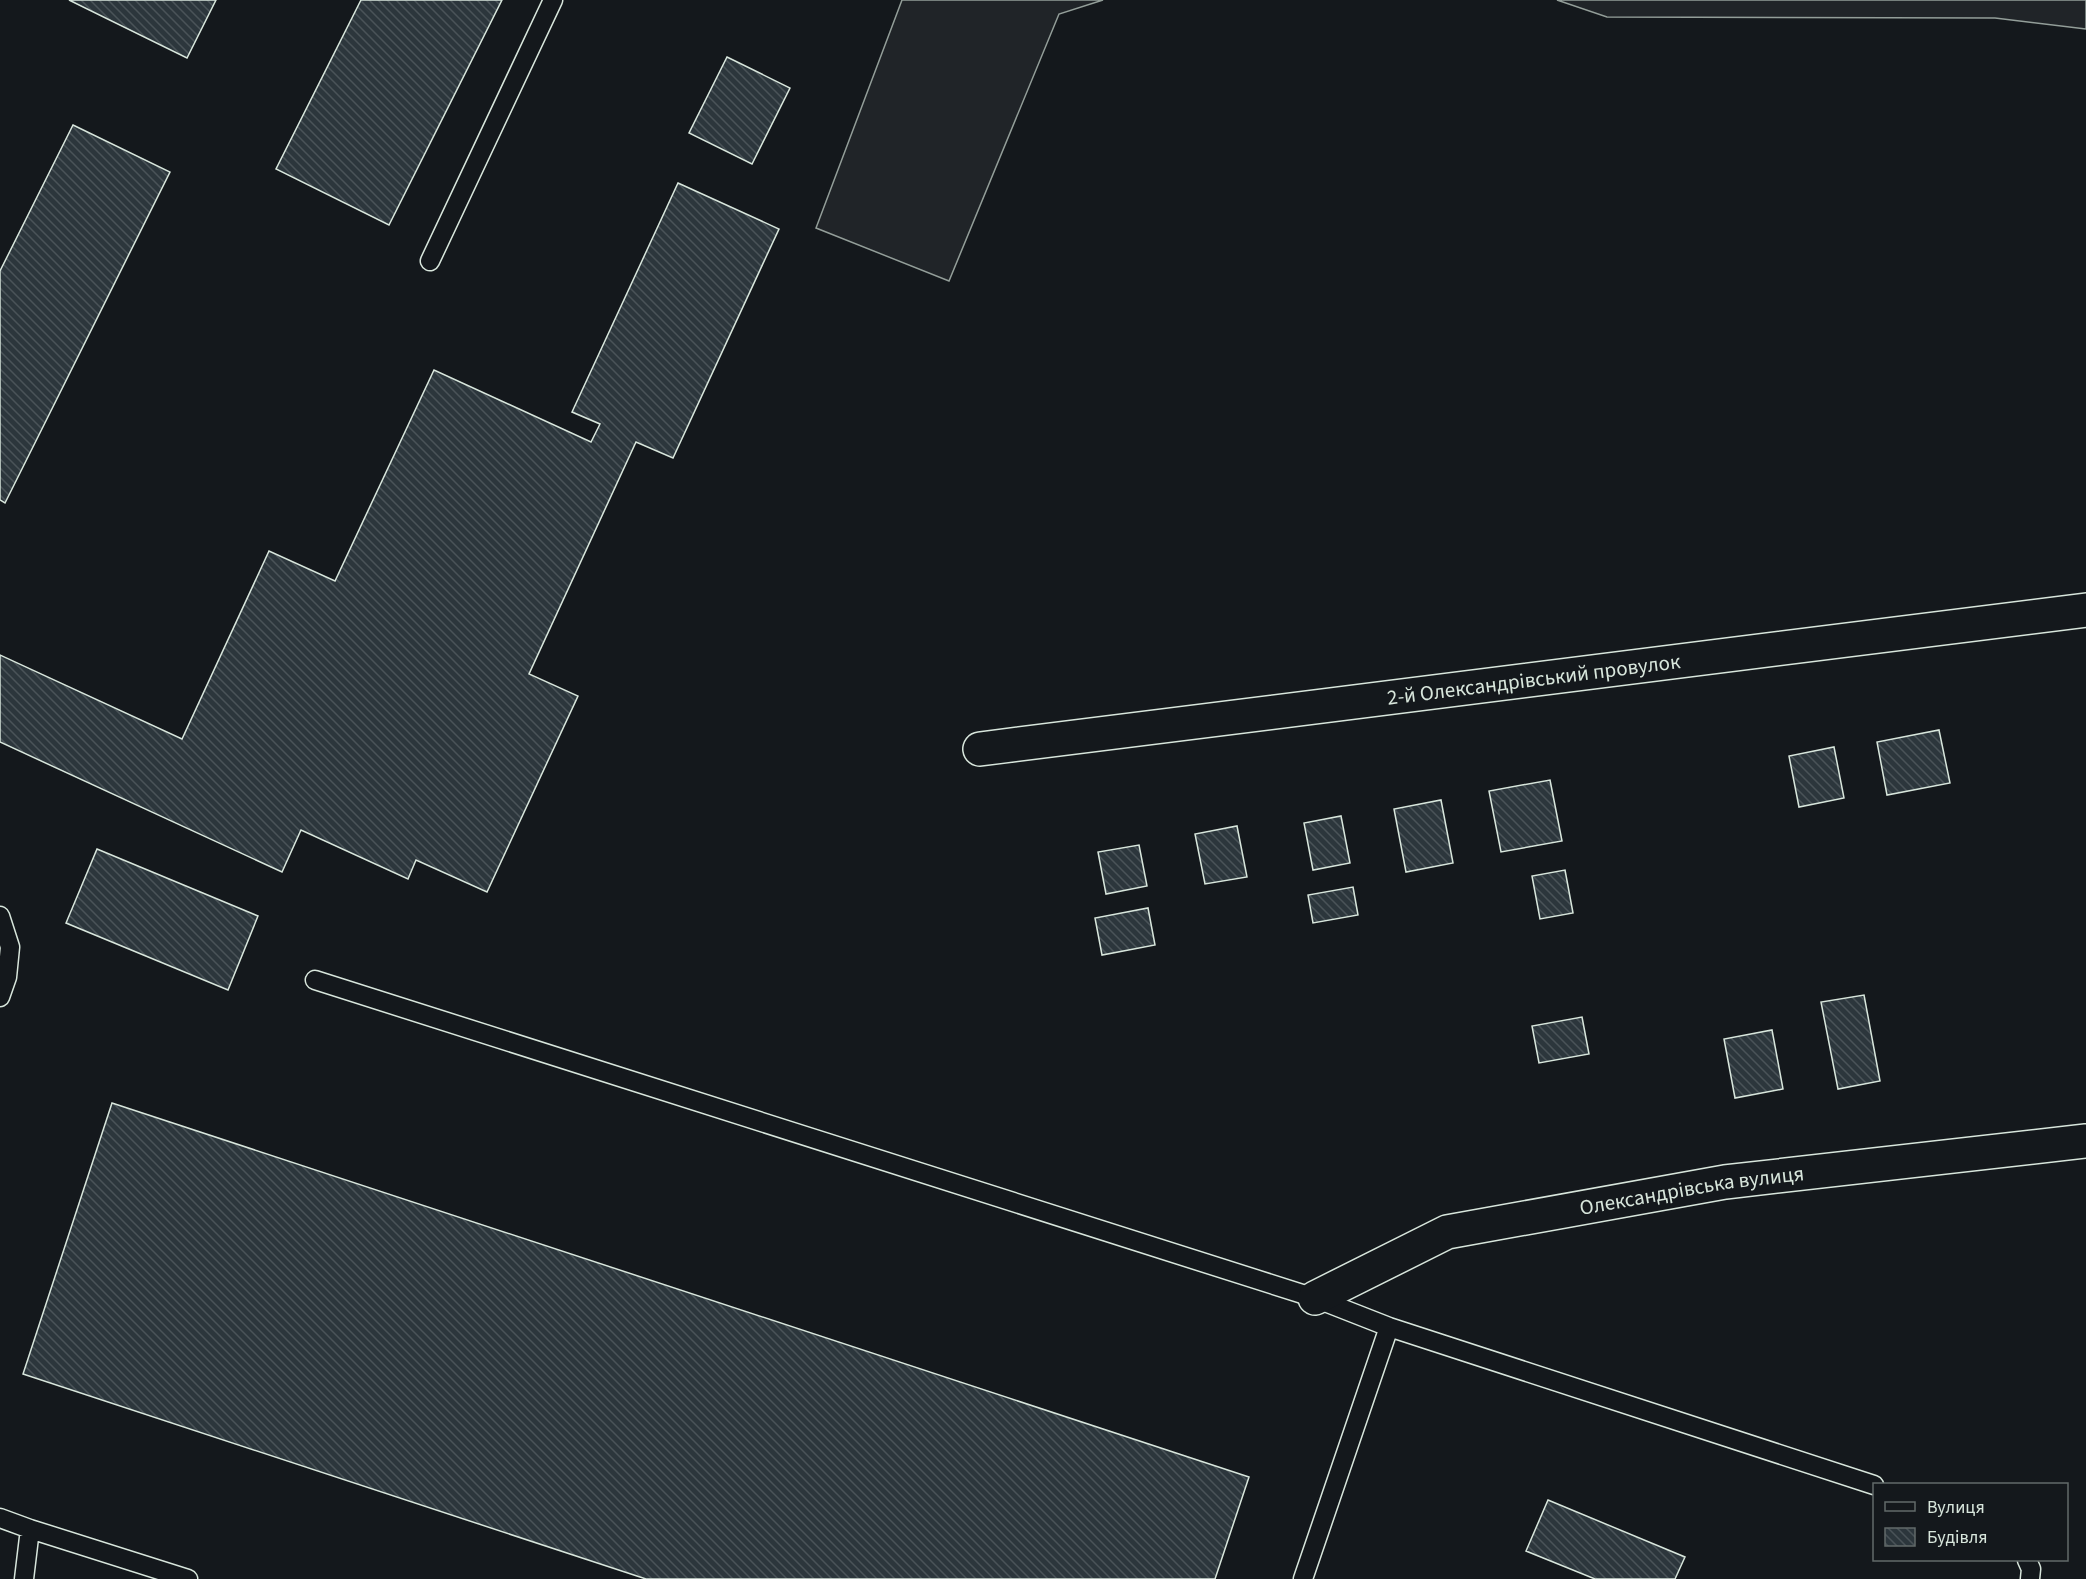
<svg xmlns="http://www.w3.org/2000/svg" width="2086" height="1579" font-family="'Source Sans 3',sans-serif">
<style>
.grass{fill:#202428;stroke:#939e99;stroke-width:1.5}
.building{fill:url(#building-back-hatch);stroke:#d8e6dc;stroke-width:1.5}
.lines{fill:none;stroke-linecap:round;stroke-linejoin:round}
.service-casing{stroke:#d8e6dc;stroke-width:21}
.minor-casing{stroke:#d8e6dc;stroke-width:36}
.service{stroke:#14181c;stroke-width:18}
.minor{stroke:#14181c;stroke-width:33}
.labels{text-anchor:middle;stroke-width:4.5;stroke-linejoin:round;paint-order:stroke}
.street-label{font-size:21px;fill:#d8e6dc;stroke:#14181c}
</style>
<defs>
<pattern id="building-back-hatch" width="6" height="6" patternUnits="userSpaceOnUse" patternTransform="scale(1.5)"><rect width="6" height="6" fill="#2c363c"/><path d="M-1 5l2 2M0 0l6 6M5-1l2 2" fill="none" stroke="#4a5358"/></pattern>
</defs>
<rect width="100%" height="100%" fill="#14181c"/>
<!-- grass -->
<path class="grass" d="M902,0H1103L1059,14L949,281L816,228Z
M1557,0H2086V29L1995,18L1607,17Z"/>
<!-- building -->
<path class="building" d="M69,0H216L187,58Z
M361,0H502L389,225L276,169Z
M727,57L790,88L752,164L689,133Z
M73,125L170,172L5,503L0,500V271Z
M678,183L779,229L673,458L636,442L529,674L578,696L487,892L416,860L408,879L301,830L282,872L0,742V655L182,739L269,551L335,581L434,370L591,442L600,424L572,412Z
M1939,730L1950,783L1887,795L1877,742Z
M1834,747L1844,798L1799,807L1789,756Z
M1550,780L1562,841L1501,852L1489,791Z
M1441,800L1453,863L1406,872L1394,809Z
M1341,816L1350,863L1313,870L1304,823Z
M1237,826L1247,877L1205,884L1195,834Z
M1139,845L1147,886L1106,894L1098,852Z
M97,849L258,916L228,990L66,923Z
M1565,870L1573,913L1540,919L1532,876Z
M1353,887L1358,915L1313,923L1308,895Z
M1148,908L1155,945L1102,955L1095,918Z
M1864,995L1880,1081L1838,1089L1821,1002Z
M1582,1017L1589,1054L1539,1063L1532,1026Z
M1772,1030L1783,1089L1735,1098L1724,1039Z
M112,1103L1249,1477L1215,1579H646L23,1374Z
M1548,1500L1685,1557L1675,1579H1595L1526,1551Z"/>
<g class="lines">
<!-- service casing -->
<g class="service-casing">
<path id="service" d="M430,261L553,0
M0,916L10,947L7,977L0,997
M315,980L1315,1298L1389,1327L1874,1485
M0,1518L30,1529
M2027,1560L2031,1569L2030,1579
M24,1579L30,1529L188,1579
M1303,1579L1389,1327"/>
</g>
<!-- minor casing -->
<g class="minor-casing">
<g id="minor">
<path id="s1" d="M980,749L2086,610"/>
<path id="s2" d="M1315,1298L1447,1232L1725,1182L2086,1141"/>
</g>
</g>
<!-- service -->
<use href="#service" class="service"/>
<!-- minor -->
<use href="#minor" class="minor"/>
</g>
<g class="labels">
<!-- street labels -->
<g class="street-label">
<text dy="7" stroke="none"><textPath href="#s1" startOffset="558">2-й Олександрівський провулок</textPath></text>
<text dy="7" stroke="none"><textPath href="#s2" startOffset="396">Олександрівська вулиця</textPath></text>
</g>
</g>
<!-- legend -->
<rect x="1873" y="1483" width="195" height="78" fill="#14181c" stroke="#626a69" stroke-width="1.5"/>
<rect x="1885" y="1502" width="30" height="9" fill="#14181c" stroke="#626a69" stroke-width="1.5"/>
<text x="1927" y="1513" font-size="18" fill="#d8e6dc">Вулиця</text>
<rect x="1885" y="1528" width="30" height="18" fill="url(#building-back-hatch)" stroke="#626a69" stroke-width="1.5"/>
<text x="1927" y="1543" font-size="18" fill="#d8e6dc">Будівля</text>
</svg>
